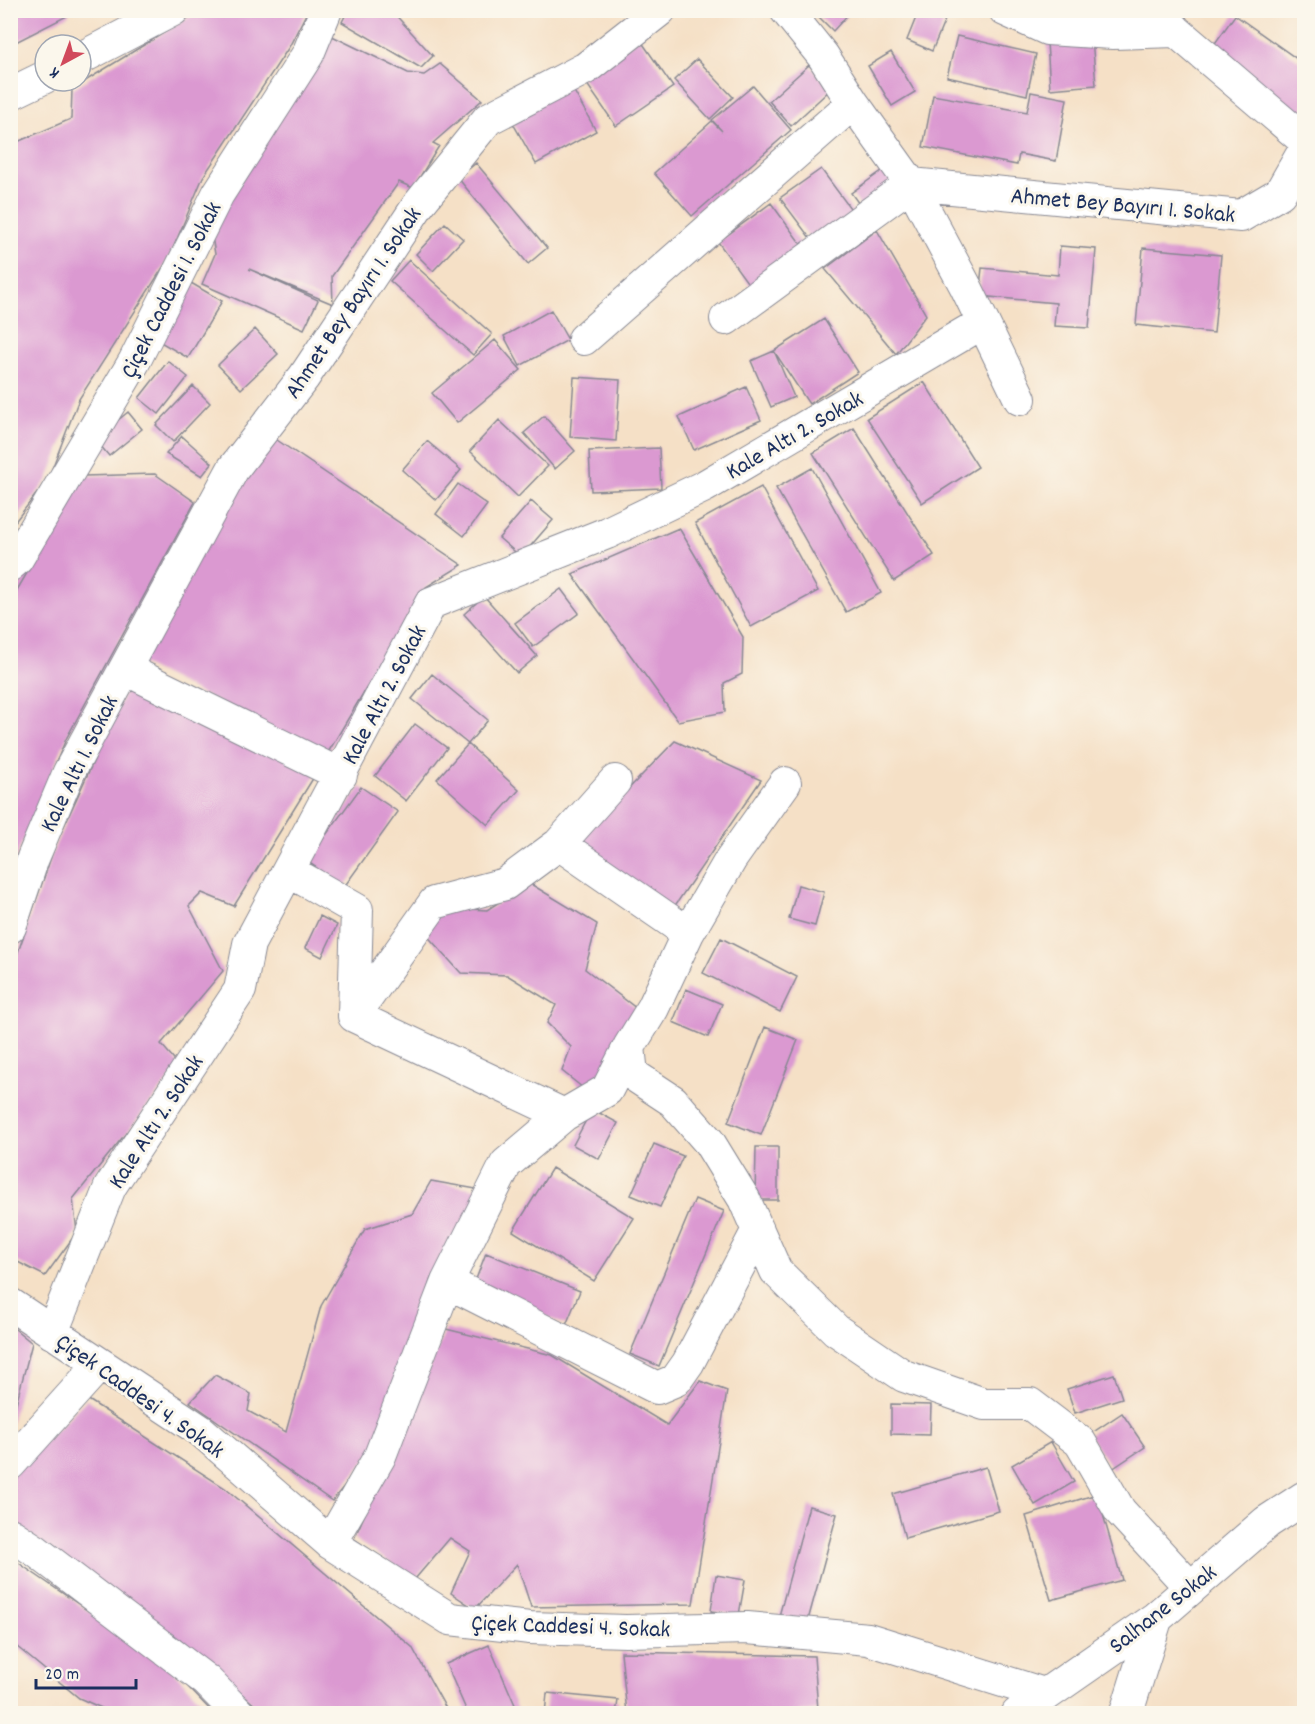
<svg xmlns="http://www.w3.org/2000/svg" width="1315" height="1724" font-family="Dekko,sans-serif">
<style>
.building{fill:#db99d1}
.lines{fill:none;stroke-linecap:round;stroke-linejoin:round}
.minor-casing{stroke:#888892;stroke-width:34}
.tertiary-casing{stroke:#888892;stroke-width:35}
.minor{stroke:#fff;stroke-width:32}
.tertiary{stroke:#fff;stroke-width:33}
.labels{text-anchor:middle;stroke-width:6;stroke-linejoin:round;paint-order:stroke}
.street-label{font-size:24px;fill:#1b2f5e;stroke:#fbf7ec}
</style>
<rect width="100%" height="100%" fill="#fbf7ec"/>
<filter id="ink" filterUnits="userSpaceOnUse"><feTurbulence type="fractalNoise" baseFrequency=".0167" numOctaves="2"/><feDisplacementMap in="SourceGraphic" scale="12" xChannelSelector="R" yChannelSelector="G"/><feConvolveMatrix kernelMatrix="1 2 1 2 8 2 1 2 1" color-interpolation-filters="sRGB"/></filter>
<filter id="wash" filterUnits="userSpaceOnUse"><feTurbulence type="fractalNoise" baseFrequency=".008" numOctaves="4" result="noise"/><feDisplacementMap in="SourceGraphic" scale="24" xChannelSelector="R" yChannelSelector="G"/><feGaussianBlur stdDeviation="1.35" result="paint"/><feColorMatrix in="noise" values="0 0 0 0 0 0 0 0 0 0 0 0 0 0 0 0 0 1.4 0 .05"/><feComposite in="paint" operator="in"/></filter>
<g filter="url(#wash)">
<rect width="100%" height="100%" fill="#f5e0c6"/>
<g id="blocks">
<!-- building -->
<path class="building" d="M10,10H67L69,15L10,45Z
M201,10H308L289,47L203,177L169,258L79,399L48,479L10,528V145L71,119L72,89Z
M348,10H391L433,56L421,68L342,22Z
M812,10H852L833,31Z
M919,10H949L932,51L907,40Z
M1235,15L1304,64V109L1298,118L1208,53Z
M328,34L408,73L424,75L440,64L482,100L433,143L439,146L413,188L399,182L332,276L333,304L249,269L318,300L304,329L202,284L215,254L211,231Z
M957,36L1036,54L1027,95L947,77Z
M639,38L673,87L616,126L582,77Z
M1092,39L1096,85L1050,89L1047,42Z
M891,52L915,92L892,106L868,66Z
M697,59L733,97L710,119L674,80Z
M809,65L831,89L791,126L769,101Z
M570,84L596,131L536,164L510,118Z
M753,86L791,130L692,216L654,173L712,121L722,131L712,120Z
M1031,92L1067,99L1056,161L1019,154L1017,165L923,147L933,95L1027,112Z
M476,163L547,248L528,264L458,178Z
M886,168L899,185L864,211L851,193Z
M821,169L856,216L816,246L780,198Z
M771,203L806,251L752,289L718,242Z
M445,223L463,239L433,271L416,254Z
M877,230L926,315L896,354L825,269Z
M1060,246L1096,249L1089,328L1054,326L1056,303L979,296L982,268L1058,275Z
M1143,248L1221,255L1214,333L1136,325Z
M409,260L492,334L473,355L390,281Z
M191,283L222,301L188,358L157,340Z
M551,310L568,340L520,366L504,336Z
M824,319L858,372L809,404L774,351L794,397L771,407L751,361L774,351Z
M255,329L278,354L241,389L218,365Z
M495,340L521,370L457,423L432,393Z
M168,361L188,377L159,414L139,398Z
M574,377L620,380L616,441L570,437Z
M924,382L978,467L922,503L867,418Z
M193,386L210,403L173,442L156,425Z
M746,387L761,420L694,450L679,417Z
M128,412L142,429L109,456L95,439Z
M544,416L575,451L555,469L524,433Z
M499,420L548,466L518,497L470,451Z
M854,428L934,555L894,581L813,453Z
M268,434L462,565L426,587L326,756L138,662Z
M182,436L212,463L202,476L166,454Z
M427,441L461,470L436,500L402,470Z
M659,448L661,488L591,491L589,451Z
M812,468L881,593L846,612L776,488Z
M155,474L195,502L66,739L13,864L10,863V602L84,476Z
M458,484L487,505L464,536L436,514Z
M761,487L818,591L751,627L695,523Z
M531,501L553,520L521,557L499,538Z
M679,528L743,637L742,674L724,683L725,712L678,721L572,574Z
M561,589L579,613L533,647L515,623Z
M484,596L537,656L517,673L464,614Z
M432,674L488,720L468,744L412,699Z
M130,681L317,772L234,906L202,893L189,906L223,971L161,1044L180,1066L73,1199L77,1232L45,1276L10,1258V975L55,846Z
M415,724L447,748L406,801L375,776Z
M675,741L761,780L672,910L576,843Z
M468,744L519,790L488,825L437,779Z
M361,787L398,812L344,887L307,861Z
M529,883L597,924L585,969L641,1012L588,1092L562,1071L571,1047L547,1023L556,1005L507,975L461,973L422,930L447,908L487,910Z
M798,885L824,892L815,926L789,919Z
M320,916L337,925L322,957L305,948Z
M721,938L797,977L780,1012L703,973Z
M686,989L722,1004L708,1037L673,1022Z
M765,1027L798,1040L761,1135L728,1122Z
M592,1109L618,1123L599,1159L573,1145Z
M654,1144L683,1156L660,1207L631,1195Z
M756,1147H778V1200H755Z
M552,1168L634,1218L594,1281L513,1231Z
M431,1181L482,1190L431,1278L375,1448L332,1501L190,1402L215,1375L251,1394L248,1411L286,1432L321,1306L365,1229L412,1214Z
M695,1199L724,1211L659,1366L630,1354Z
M486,1253L580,1291L566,1325L473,1287Z
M10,1325L32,1343L11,1423H10Z
M446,1329L552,1355L667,1425L700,1381L727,1391L693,1604L531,1607L517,1564L475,1609L451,1593L470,1551L450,1538L415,1579L354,1539Z
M1114,1374L1122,1398L1075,1413L1067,1389Z
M87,1399L225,1488L412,1647L449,1714H265L180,1640L10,1521V1477Z
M891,1404L931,1405L930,1435L891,1434Z
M1122,1413L1145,1447L1112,1469L1089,1435Z
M1051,1442L1074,1482L1035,1505L1012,1465Z
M986,1467L999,1511L905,1538L893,1494Z
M1097,1494L1122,1580L1051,1600L1026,1516Z
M809,1506L837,1514L807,1624L779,1616Z
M10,1557L168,1666L214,1714H115L79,1698L10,1641Z
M716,1575L745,1580L739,1615L711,1611Z
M489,1645L519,1714H468L446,1664Z
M621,1652L814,1656L818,1710L781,1714H627Z
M547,1693L618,1700L616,1714H545Z"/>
</g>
</g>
<g filter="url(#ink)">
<use href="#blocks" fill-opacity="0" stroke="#888892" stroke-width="1.5"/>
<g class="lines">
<!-- minor casing -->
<g class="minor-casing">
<path id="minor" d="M786,10L823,56L853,103L911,184L966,287L1020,399
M1005,10L1047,29L1113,33L1176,31
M1159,10L1176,31L1304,140
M81,58L173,10
M10,94L45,77
M726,319L911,184L1241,216L1280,193L1304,151
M584,339L853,103
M10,565L17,559L134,362L218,194L308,54L326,10
M125,669L341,775
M785,783L731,859L688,933L653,1008L629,1047L632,1074L673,1101L709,1142L744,1199L776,1271L836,1330L904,1376L984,1404H1030L1080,1442L1120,1511L1191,1588
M559,844L688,933
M289,871L357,910L354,1016L564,1115
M10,927L33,858L69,772L233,469L304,377L419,204L488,119L586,68L660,10
M354,1016L434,903L505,884L559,844L615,781
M447,1282L657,1388L676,1380L688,1363L758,1230
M10,1304L201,1431L330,1543L450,1619L530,1628L626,1631L747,1628L868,1639L1044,1694
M52,1333L110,1187L240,990L249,944L431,603L607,533L705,486L982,323
M10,1464L99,1365
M10,1534L36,1551L207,1681L239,1714
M330,1543L380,1456L447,1282L506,1164L564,1115L607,1090L629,1047"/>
</g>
<!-- tertiary casing -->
<g class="tertiary-casing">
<path id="tertiary" d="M1018,1714L1156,1618L1267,1522L1304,1498
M1126,1714L1156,1618"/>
</g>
<!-- minor -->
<use href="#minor" class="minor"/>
<!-- tertiary -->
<use href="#tertiary" class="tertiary"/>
</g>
</g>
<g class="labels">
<!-- street labels -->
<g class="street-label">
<text transform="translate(1123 204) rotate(5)" y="8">Ahmet Bey Bayırı 1. Sokak</text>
<text transform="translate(170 289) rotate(-63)" y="8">Çiçek Caddesi 1. Sokak</text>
<text transform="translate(352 302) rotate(-56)" y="8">Ahmet Bey Bayırı 1. Sokak</text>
<text transform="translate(794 434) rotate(-30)" y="8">Kale Altı 2. Sokak</text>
<text transform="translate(383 694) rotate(-62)" y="8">Kale Altı 2. Sokak</text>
<text transform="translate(78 763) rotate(-64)" y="8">Kale Altı 1. Sokak</text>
<text transform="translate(155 1121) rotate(-57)" y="8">Kale Altı 2. Sokak</text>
<text transform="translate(141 1395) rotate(35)" y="8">Çiçek Caddesi 4. Sokak</text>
<text transform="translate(1162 1608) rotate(-38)" y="8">Salhane Sokak</text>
<text transform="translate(571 1625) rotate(2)" y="8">Çiçek Caddesi 4. Sokak</text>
</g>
</g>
<!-- margin -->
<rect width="1315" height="1724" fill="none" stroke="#fbf7ec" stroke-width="36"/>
<!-- north arrow -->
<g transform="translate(63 63) rotate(221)"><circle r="28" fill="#fbf7ec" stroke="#a1a7b3" stroke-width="1.5"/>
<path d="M0-4.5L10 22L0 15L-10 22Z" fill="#d1495b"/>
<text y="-9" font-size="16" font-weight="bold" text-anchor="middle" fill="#1b2f5e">K</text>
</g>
<!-- scale -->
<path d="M36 1679v9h100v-9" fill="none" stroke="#1b2f5e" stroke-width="3"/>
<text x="45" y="1679" font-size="18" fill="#1b2f5e" stroke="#fbf7ec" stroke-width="4.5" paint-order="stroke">20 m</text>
</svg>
